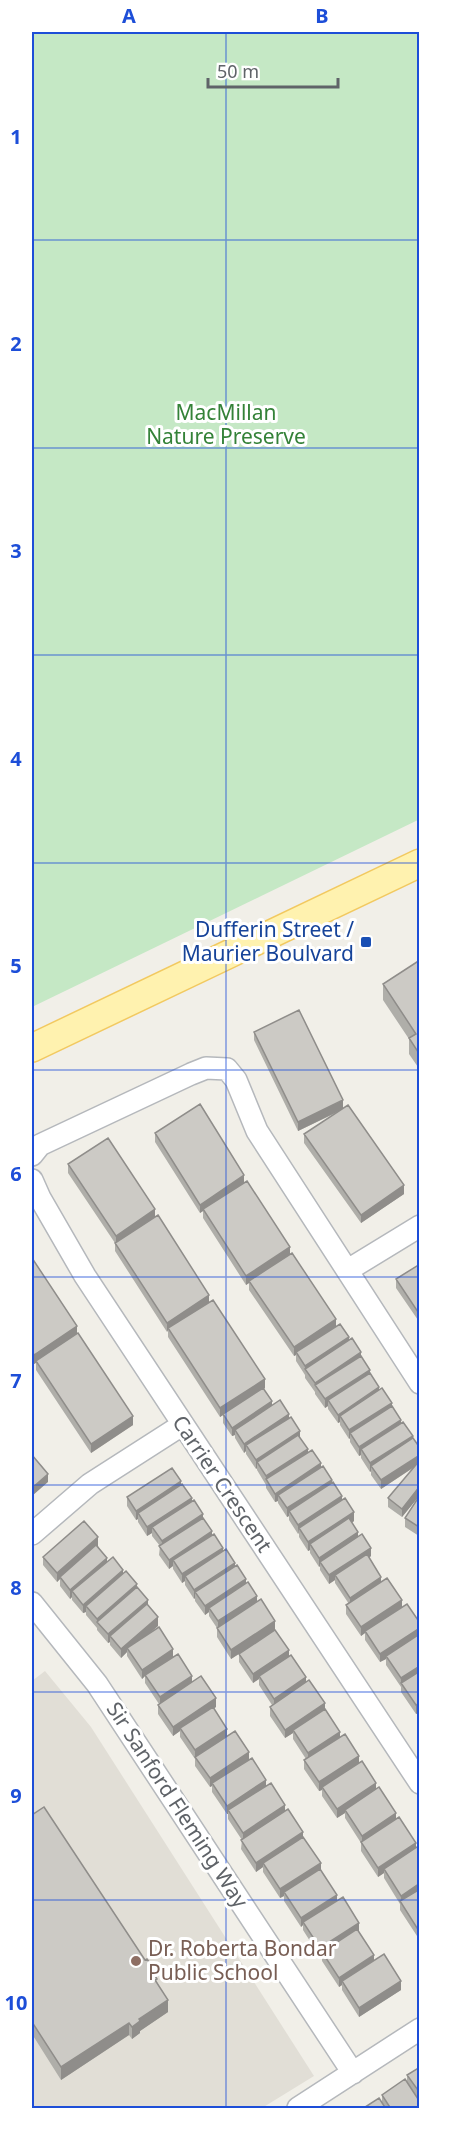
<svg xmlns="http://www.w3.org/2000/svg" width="451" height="2140" font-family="'Noto Sans',sans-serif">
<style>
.education{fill:#e1ded6}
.green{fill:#c5e8c5}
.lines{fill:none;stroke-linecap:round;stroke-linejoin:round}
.minor-casing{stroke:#b5b8bc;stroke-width:24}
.major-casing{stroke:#f2c960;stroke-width:30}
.minor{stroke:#fff;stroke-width:21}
.major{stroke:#fff2af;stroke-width:27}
.wall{fill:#afaea9}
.shaded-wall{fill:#8f8d8a}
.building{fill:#cccac5;stroke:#8f8d8a;stroke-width:1.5}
.grid{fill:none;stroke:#1d4ed8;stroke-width:1.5;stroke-opacity:0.55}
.transit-dot{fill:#1a4fb4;stroke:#fff;stroke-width:2}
.education-dot{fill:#8d6e63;stroke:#fff;stroke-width:2}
.labels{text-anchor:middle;stroke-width:6;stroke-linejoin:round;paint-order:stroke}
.park-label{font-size:21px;fill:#348238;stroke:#fff}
.transit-label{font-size:21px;fill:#164399;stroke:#fff;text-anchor:end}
.street-label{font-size:21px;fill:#5f6368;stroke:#fff}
.education-label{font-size:21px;fill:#785e54;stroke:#fff;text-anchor:start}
.neatline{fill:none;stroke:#1d4ed8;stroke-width:2}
.grid-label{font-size:20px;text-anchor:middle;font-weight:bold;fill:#1d4ed8}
</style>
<rect width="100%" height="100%" fill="#f1efe8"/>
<!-- education -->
<path class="education" d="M45,1671L91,1727L314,2076L262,2108H32V1681Z"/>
<!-- green -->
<path class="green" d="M32,32H419L420,819L32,1007Z"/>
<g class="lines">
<!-- minor casing -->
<g class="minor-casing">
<path id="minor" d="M32,1155L40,1145L191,1074L206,1068L227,1069L236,1080L257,1131L420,1383
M32,1180L40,1198L85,1276L420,1783
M348,1270L420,1226
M32,1534L90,1484L182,1425
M32,1603L97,1684L353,2073
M298,2108L420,2029"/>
</g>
<!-- major casing -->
<g class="major-casing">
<path id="major" d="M32,1048L420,863"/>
</g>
<!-- minor -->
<use href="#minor" class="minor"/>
<!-- major -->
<use href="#major" class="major"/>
</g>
<!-- wall -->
<path class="wall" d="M420,960V1070L409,1054V1039L383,1000V984Z
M254,1032L343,1109L404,1194L361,1223L304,1143V1134L340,1111L298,1131L254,1040Z
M155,1133L244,1182L336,1326L361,1356L379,1390L392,1407L401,1423L413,1439L420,1495L402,1517L388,1507V1498L413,1468L381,1489L371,1475V1471L370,1472L361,1458V1455L359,1456L350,1442V1438L349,1439L340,1425V1422L338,1423L328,1409V1406L325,1408L315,1394V1391V1392L305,1378V1374V1375L296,1361V1355L294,1356L249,1290V1283L246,1285L203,1218V1211L200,1213L155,1142Z
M68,1164L155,1217L265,1388L264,1389L272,1405L289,1418L308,1453L321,1467L342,1500L354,1521L352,1523L358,1536L371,1556L369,1558L381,1582L402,1607L420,1637V1712L416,1714L401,1692V1687L386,1665V1659L380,1662L365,1640V1633L361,1636L346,1614V1605L349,1604L335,1583V1580L329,1584L320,1570V1566L319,1567L310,1553V1550L308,1551L299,1537V1533L298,1534L289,1520V1516L287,1517L278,1503V1501L275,1502L266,1488V1485L257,1470V1468L256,1469L246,1454V1451L244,1453L235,1438V1435L232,1436L223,1423V1415L220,1417L168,1337V1330L167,1332L115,1251V1243L68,1173Z
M32,1258L133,1425L91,1453L36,1370V1363L34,1364L32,1359Z
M420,1264V1323L396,1288V1279Z
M181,1485L203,1518L212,1535L246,1583L275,1630L289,1657L325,1709L340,1737L359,1763L416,1848L420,1851V1945L417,1941V1936L400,1910V1904L384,1878V1873L378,1877L361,1851V1843L345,1818V1813L337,1818L322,1796V1790L319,1791L304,1769V1760L306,1759L293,1739V1733L285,1738L270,1716V1707L272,1705L259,1685V1679L253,1683L239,1662V1654L231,1659L217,1637V1628L209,1616V1612L205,1615L195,1601V1598L194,1599L185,1585V1581L182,1583L173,1569V1566L169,1569L159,1555L160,1546L152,1536V1533L147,1536L138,1522V1519L136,1520L127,1506V1497Z
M420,1495V1534L419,1536L405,1527V1518Z
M98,1546L107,1562L123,1573L137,1587L148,1606L158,1626L152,1631L173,1656L192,1682L216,1707L214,1708L227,1736L249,1759L266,1785L303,1837L337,1900L359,1932L374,1961L401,1990L359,2017L342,1990V1985L339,1987L322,1961V1955L320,1957L303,1930V1925L301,1927L284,1901V1896L280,1898L263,1872V1867L256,1872L241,1849L242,1840L228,1819V1814H227L212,1792V1786L210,1787L195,1766V1759L180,1737V1731L173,1736L158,1714V1705L159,1704L145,1683V1676L142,1679L127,1656V1652L121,1658L110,1645V1642L108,1643L97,1630V1627V1628L86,1615V1612L83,1613L72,1600V1597L70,1599L60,1586V1579L57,1582L43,1565V1557Z
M32,1815L155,1976L168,2012L140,2031V2033L132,2039L129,2035L61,2080L32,2034Z
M420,2067V2109H362L382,2101V2095L407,2083V2075Z"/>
<!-- shaded-wall -->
<path class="shaded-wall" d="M343,1100V1109L298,1131V1122Z
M244,1175V1184L203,1209V1211L200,1213V1205Z
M404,1185V1194L361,1223V1215Z
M155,1209V1218L116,1244V1236Z
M290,1247V1256L249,1281V1283L246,1285V1276Z
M209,1295V1304L168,1328V1330L167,1332V1323Z
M336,1319V1328L296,1352V1355L294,1356V1347Z
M77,1326V1335L34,1364V1355Z
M349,1337V1346L305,1369V1375V1366Z
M361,1352V1361L315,1385V1392V1383Z
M370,1370V1379L328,1400V1406L325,1408V1399Z
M265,1379V1388L220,1417V1408Z
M379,1387V1396L340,1416V1422L338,1423V1415Z
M272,1401V1410L235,1430V1435L232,1436V1428Z
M392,1403V1411L350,1433V1438L349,1439V1430Z
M289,1414V1423L246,1445V1451L244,1453V1444Z
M133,1416V1425L91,1453V1444Z
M401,1420V1429L361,1449V1455L359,1456V1447Z
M300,1431V1440L257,1462V1468L256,1469V1460Z
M413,1436V1444L371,1466V1471L370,1472V1463Z
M308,1449V1458L266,1479V1485V1476Z
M420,1455V1463L381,1489V1480Z
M321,1463V1472L278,1495V1501L275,1502V1494Z
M48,1474V1482L32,1496V1488Z
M332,1480V1489L289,1511V1516L287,1517V1508Z
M181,1481V1490L138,1513V1519L136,1520V1511Z
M420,1486V1495L402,1517V1509Z
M342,1496V1505L299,1528L298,1534V1525Z
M192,1498V1507L152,1527V1533L147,1536V1527Z
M354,1512V1521L312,1548L310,1544V1550L308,1551V1542Z
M203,1514V1523L162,1550V1541Z
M212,1531V1540L173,1560V1566L169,1569V1560Z
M358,1532V1541L320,1562V1566L319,1567V1558Z
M98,1537V1546L61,1578L60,1577V1579L57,1582V1573Z
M223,1548V1556L185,1576V1581L182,1583V1574Z
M371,1548V1556L338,1578L335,1575V1580L329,1584V1575Z
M107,1558V1567L72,1591V1597L70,1599V1590Z
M235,1563V1572L195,1592V1598L194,1599V1590Z
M123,1570V1579L86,1606V1612L83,1613V1605Z
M381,1577V1586L350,1606V1598Z
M246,1579V1588L209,1608V1612L205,1615V1606Z
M137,1584V1592L97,1622V1628V1619Z
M257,1596V1604L218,1630V1621Z
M148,1600V1609L110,1636V1642L108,1643V1634Z
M402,1600V1609L365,1631V1633L361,1636V1627Z
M158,1617V1626L129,1651L127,1648V1652L121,1658V1649Z
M275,1621V1630L231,1659V1650Z
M420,1628V1637L386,1656V1659L380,1662V1654Z
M173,1649V1657L145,1675V1676L142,1679V1670Z
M289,1650V1659L259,1676V1679L253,1683V1674Z
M420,1666V1675L401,1683V1687V1678Z
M192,1676V1685L160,1706V1697Z
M306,1677V1686L274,1707V1699Z
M216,1698V1707L182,1730L180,1728V1731L173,1736V1727Z
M325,1703V1712L293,1730V1733L285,1738V1730Z
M420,1703V1712L416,1714V1705Z
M227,1729V1738L195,1757V1759V1750Z
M340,1732V1740L308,1761V1753Z
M249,1752V1761L212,1783V1786L210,1787V1778Z
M359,1756V1765L322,1787V1790L319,1791V1782Z
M266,1780V1789L228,1810V1814H227V1806Z
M376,1783V1792L345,1810V1813L337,1818V1809Z
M285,1805V1814L243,1842V1833Z
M396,1813V1822L362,1845V1836Z
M303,1832V1840L263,1863V1867L256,1872V1863Z
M416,1843V1852L384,1869V1873L378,1877V1868Z
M321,1863V1871L284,1892V1896L280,1898V1889Z
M420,1883V1892L401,1903V1896Z
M337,1895V1904L303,1922V1925L301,1927V1918Z
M359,1923V1932L322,1952V1955L320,1957V1948Z
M420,1926V1935L417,1933V1937V1928Z
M374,1955V1964L342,1981V1985L339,1987V1978Z
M401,1981V1990L359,2017V2008Z
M168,2000V2012L140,2031V2033L132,2039V2027L139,2019Z
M129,2023V2035L61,2080V2067Z"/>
<!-- building -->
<path class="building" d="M420,960V1055L409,1038L416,1034L383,984Z
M299,1010L343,1100L298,1122L254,1032Z
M200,1104L244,1175L200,1205L155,1133Z
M348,1105L404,1185L361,1215L304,1134Z
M108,1138L155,1209L116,1236L68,1164Z
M247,1181L290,1247L246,1276L203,1209Z
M158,1215L209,1295L167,1323L115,1243Z
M292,1253L336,1319L294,1347L249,1281Z
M32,1258L77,1326L34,1355L32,1350Z
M420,1264V1315L396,1279Z
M213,1300L265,1379L220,1408L168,1328Z
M340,1324L349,1337L305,1366L296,1352Z
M78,1333L133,1416L91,1444L36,1361Z
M352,1338L361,1352L315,1383L305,1369Z
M361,1356L370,1370L325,1399L315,1385Z
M370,1373L379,1387L338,1415L328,1400Z
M263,1388L272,1401L232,1428L223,1414Z
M382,1388L392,1403L349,1430L340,1416Z
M280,1400L289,1414L244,1444L235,1430Z
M392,1406L401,1420L359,1447L350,1433Z
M291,1417L300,1431L256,1460L246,1445Z
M403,1422L413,1436L370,1463L361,1449Z
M298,1435L308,1449L266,1476L257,1462Z
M413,1438L420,1448V1455L381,1480L371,1466Z
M312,1450L321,1463L275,1494L266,1479Z
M32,1455L48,1474L32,1488Z
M420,1460V1486L402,1509L388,1498Z
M323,1466L332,1480L287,1508L278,1495Z
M172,1468L181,1481L136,1511L127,1497Z
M333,1482L342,1496L298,1525L289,1511Z
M182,1484L192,1498L147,1527L138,1513Z
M420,1495V1526L419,1527L405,1518Z
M345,1498L354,1512L308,1542L299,1528Z
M194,1500L203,1514L162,1541L152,1527Z
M203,1518L212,1531L169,1560L159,1546Z
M349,1518L358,1532L319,1558L310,1544Z
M84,1521L98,1537L57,1573L43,1557Z
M214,1534L223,1548L182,1574L173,1560Z
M362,1534L371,1548L329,1575L320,1562Z
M96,1545L107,1558L70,1590L60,1577Z
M226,1549L235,1563L194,1590L185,1576Z
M367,1554L381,1577L350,1598L335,1575Z
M113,1557L123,1570L83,1605L72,1591Z
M237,1565L246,1579L205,1606L195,1592Z
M126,1571L137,1584L97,1619L86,1606Z
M387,1578L402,1600L361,1627L346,1605Z
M248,1582L257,1596L218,1621L209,1608Z
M137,1587L148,1600L108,1634L97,1622Z
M261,1599L275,1621L231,1650L217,1628Z
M147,1604L158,1617L121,1649L110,1636Z
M407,1604L420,1623V1628L380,1654L365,1631Z
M159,1627L173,1649L142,1670L127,1648Z
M275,1630L289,1650L253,1674L239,1654Z
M418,1635L420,1637V1666L401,1678L386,1656Z
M178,1654L192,1676L160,1697L145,1675Z
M291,1655L306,1677L274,1699L259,1676Z
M420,1671V1703L416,1705L401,1683Z
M201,1676L216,1698L173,1727L158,1705Z
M309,1680L325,1703L285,1730L270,1707Z
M213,1707L227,1729L195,1750L180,1728Z
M325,1709L340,1732L308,1753L293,1730Z
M235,1731L249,1752L210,1778L195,1757Z
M345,1734L359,1756L319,1782L304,1760Z
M252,1758L266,1780L227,1806L212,1783Z
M362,1761L376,1783L337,1809L322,1787Z
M271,1783L285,1805L243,1833L228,1810Z
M379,1787L396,1813L362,1836L345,1810Z
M44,1807L145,1960L147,1959L155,1970L153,1972L157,1979L155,1980L168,2000L139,2019L140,2021L132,2027L129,2023L61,2067L32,2022V1815Z
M288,1809L303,1832L256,1863L241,1840Z
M399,1817L416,1843L378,1868L361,1842Z
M303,1837L321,1863L280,1889L263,1863Z
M417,1847L420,1851V1883L401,1896L384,1869Z
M320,1869L337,1895L301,1918L284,1892Z
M420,1889V1926L417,1928L400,1901Z
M343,1897L359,1923L320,1948L303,1922Z
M357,1929L374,1955L339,1978L322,1952Z
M384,1954L401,1981L359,2008L342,1981Z
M420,2067V2093L407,2075Z
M405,2079L420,2102V2109H391L382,2095Z
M379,2098L386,2109H362Z"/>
<!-- grid -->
<path class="grid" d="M226,32V2108M32,240H420M32,448H420M32,655H420M32,863H420M32,1070H420M32,1277H420M32,1485H420M32,1692H420M32,1900H420"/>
<!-- markers -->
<rect class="transit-dot" x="360" y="936" width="12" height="12" rx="3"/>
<circle class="education-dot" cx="136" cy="1961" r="6"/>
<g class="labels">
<!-- park labels -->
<g class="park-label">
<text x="226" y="420">MacMillan<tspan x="226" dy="24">Nature Preserve</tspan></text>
</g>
<!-- transit labels -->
<g class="transit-label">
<text x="354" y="937">Dufferin Street /<tspan x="354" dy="24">Maurier Boulvard</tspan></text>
</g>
<!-- street labels -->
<g class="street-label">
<text transform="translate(222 1484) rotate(56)" y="7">Carrier Crescent</text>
<text transform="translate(177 1805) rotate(57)" y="7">Sir Sanford Fleming Way</text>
</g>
<!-- education labels -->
<g class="education-label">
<text x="148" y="1956">Dr. Roberta Bondar<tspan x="148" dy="24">Public School</tspan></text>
</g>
</g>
<!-- border -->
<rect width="451" height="2140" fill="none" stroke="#ffffff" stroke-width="66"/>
<!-- scale -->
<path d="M208 78v9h130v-9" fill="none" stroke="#5f6368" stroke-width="3"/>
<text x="217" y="78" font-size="18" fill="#5f6368" stroke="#ffffff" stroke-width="4.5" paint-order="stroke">50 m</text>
<rect x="33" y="33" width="385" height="2074" class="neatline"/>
<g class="grid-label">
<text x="129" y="23">A</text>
<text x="322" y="23">B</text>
<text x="16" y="144">1</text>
<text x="16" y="351">2</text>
<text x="16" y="558">3</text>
<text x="16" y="766">4</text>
<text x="16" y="973">5</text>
<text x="16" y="1181">6</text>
<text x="16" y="1388">7</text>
<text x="16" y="1595">8</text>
<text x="16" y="1803">9</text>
<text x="16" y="2010">10</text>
</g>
</svg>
